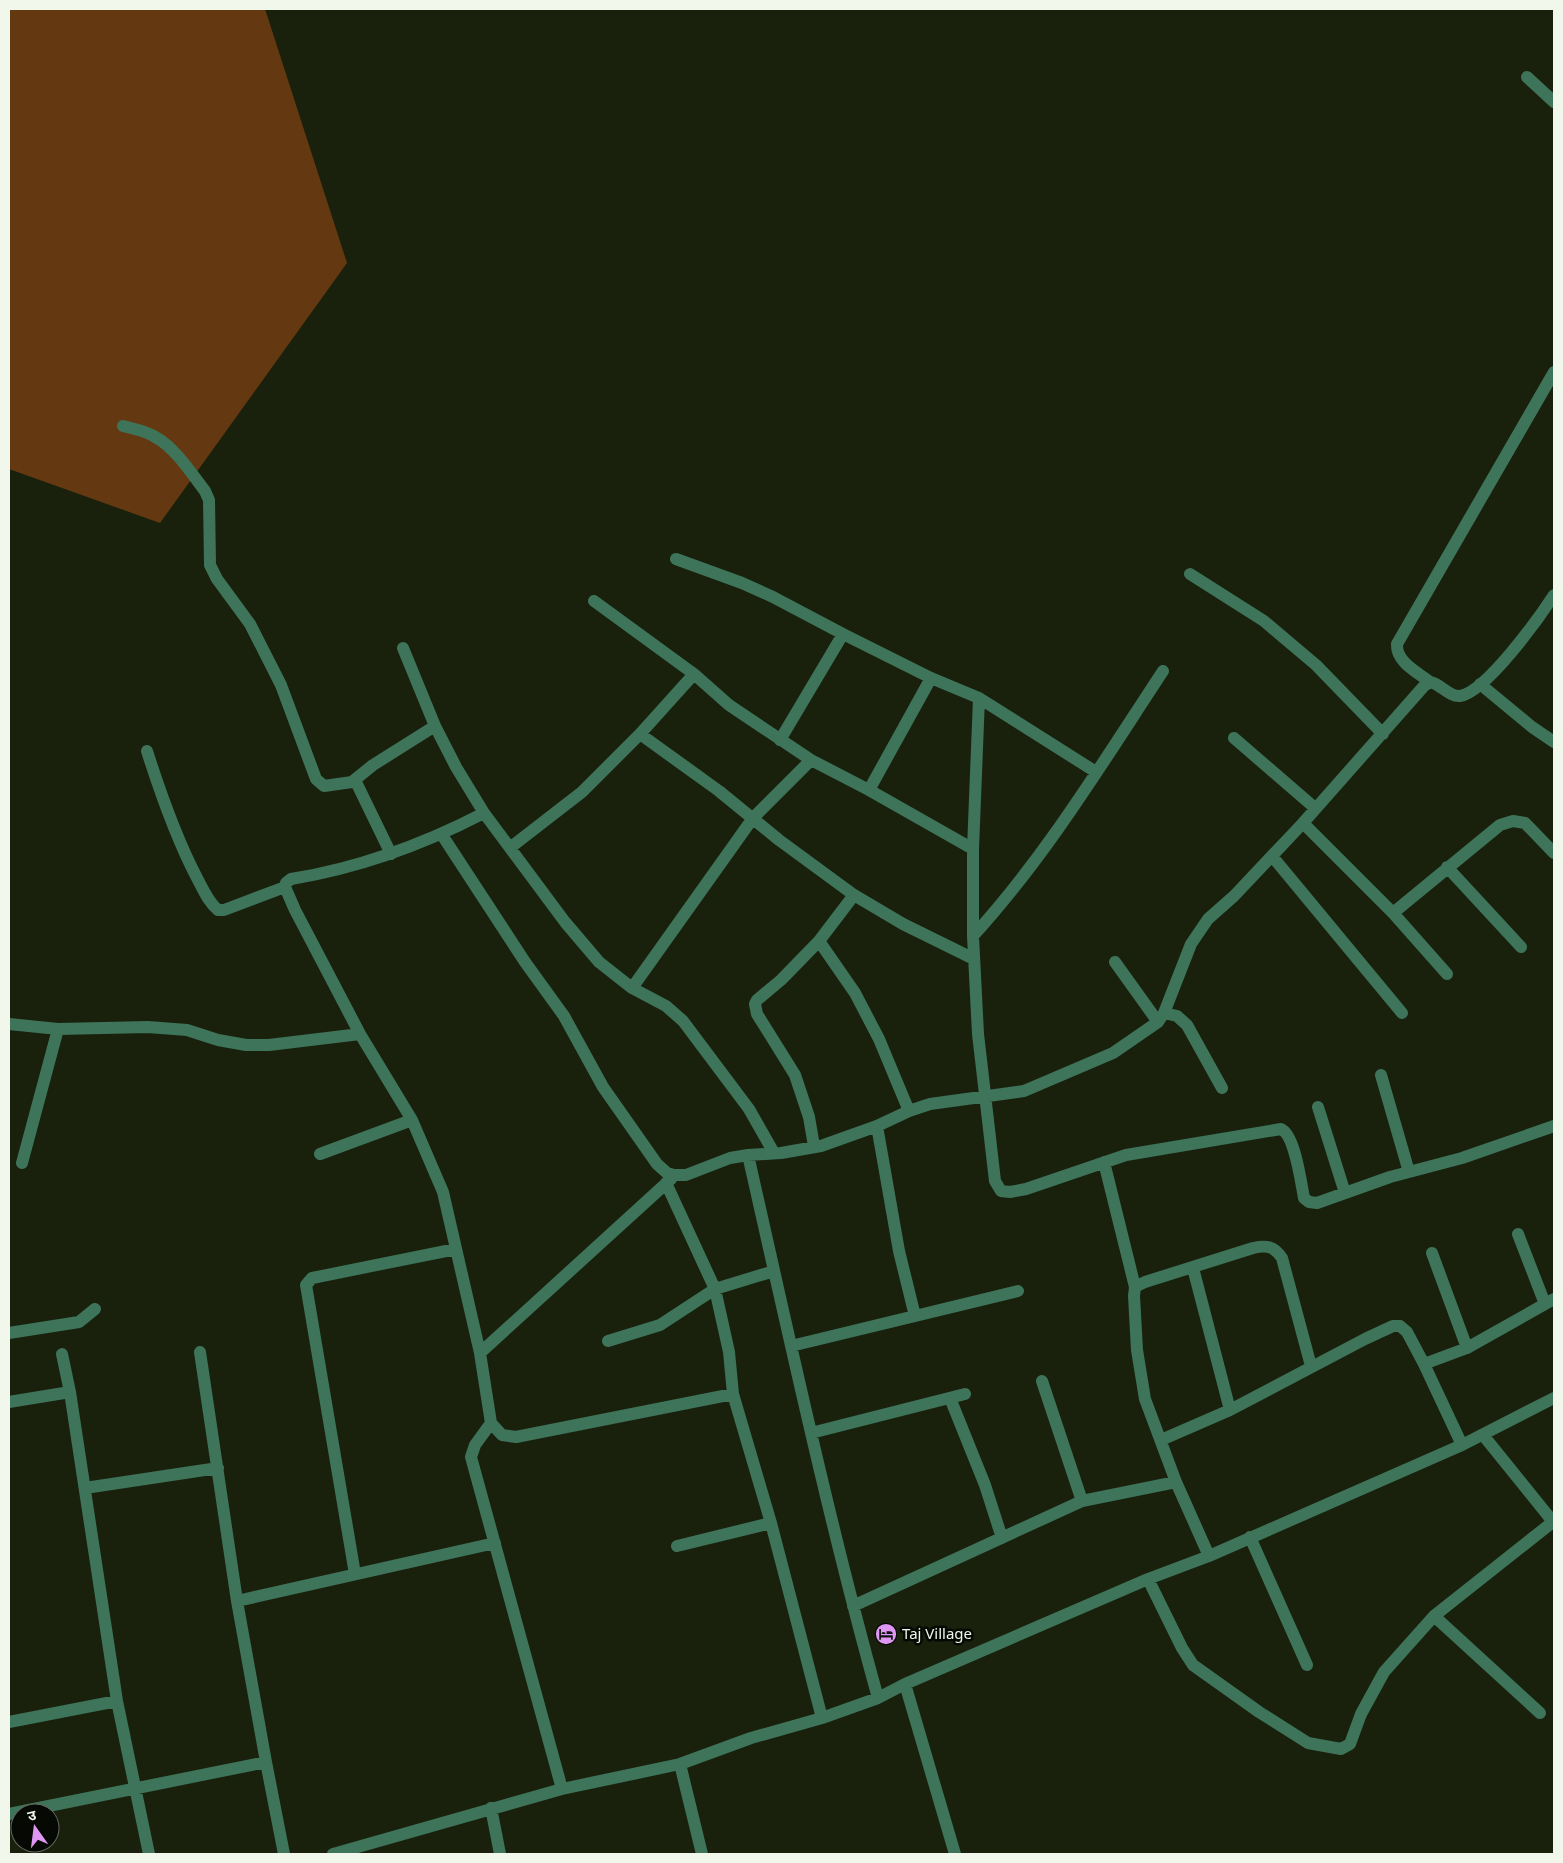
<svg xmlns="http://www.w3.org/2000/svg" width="1563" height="1863" font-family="'Noto Sans','Noto Sans Devanagari',sans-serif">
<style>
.forest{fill:#643911}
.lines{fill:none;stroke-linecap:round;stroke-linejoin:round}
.street{stroke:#3e745a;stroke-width:12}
.labels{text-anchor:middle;stroke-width:5;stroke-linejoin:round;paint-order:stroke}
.poi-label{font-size:15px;fill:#f1f7ea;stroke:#060903;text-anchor:start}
</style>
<rect width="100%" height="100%" fill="#19210d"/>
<!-- forest -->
<path class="forest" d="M9,9H265L347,263L160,523L9,469Z"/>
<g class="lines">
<!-- street -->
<path class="street" d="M1527,77L1554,102
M123,426C134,429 147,431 157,438C175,448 192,474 205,491L209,500L210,565L217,579L250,624L281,685L316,779L324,786L352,782L357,784L391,854
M676,559L742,583L773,597L843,634L931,678L979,698L1096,772
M1190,574L1264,621L1316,665L1383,734
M594,601L694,674L729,705L811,760L869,790L973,849
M403,648L435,726L456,767L484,813L565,922L599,962L632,988L666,1006L683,1021L749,1109L774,1153
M1430,682C1417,672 1396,662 1397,644L1554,372
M1480,684L1532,727L1554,742
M979,698L973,849V936L978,1034L995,1181L1001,1191L1010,1192L1026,1189L1126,1155L1281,1129C1295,1135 1301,1183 1304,1198L1309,1202L1317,1203L1390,1177L1462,1158L1554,1126
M640,734L719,791L779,840L854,895L903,924L974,959
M1234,738L1315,808
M780,740L843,634
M147,751C161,795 176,838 197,878C203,889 208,902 218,910H224L285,887L286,883L291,879C360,868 422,845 484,813
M352,782L373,765L435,726
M869,790L931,678
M1303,823L1393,913L1447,974
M442,835L525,962L564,1016L603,1087L657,1164L667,1173L674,1175H686L730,1158L748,1155L781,1153L821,1146L877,1126L909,1111L930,1104L1024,1091L1113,1053L1158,1022L1164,1013L1191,944L1208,919L1234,896L1303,823L1424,686L1430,682C1441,684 1449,697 1460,696C1486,692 1539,618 1554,595
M511,847L582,792L640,734L694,674
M1272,856L1402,1013
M1447,867L1521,947
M285,887L295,910L360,1034L412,1120L443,1192L480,1353L491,1423L502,1435L516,1437L733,1394
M1393,913L1500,825L1513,821L1525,823L1554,853
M973,936C1046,856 1103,762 1163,671
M819,941L855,993L879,1039L909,1111
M1115,962L1158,1022
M632,988L753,818L811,760
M1164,1013L1177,1016L1187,1025L1222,1088
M9,1024L58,1029L148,1027L187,1030L218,1040L246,1045H269L360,1034
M1381,1075L1409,1172
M1318,1107L1345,1193
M877,1126L899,1251L915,1316
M814,1146L809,1117L795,1075L757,1014L755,1004L757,1000L781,980L819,941L854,895
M320,1154L412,1120
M748,1155C789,1336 828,1518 878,1698
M1104,1162L1135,1287
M22,1163L58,1029
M666,1183L715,1289L729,1352L733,1394L771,1523L822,1718
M1518,1234L1545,1304
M1432,1253L1467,1348
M1193,1268L1230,1410
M9,1333L79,1322L95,1309
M608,1341L660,1325L715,1289L774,1271
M791,1346L1018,1291
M200,1352L237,1601L266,1762L284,1854
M480,1353L671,1179
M62,1354L70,1392L117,1701L149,1854
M1424,1364L1467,1348L1554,1299
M1042,1381L1082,1501
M950,1398L985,1485L1002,1538
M9,1402L70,1392
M491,1423L475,1445L471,1457L562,1789
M811,1433L965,1394
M1483,1435L1554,1523
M1161,1440L1230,1410L1365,1339L1393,1326H1400L1407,1332L1424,1364L1462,1445
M85,1488L218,1468
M1250,1537L1307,1665
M677,1546L771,1523
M1209,1556L1176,1482L1145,1399L1137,1350L1134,1296L1135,1287L1145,1282L1253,1248C1267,1245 1274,1246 1282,1258L1311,1366
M355,1574L306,1285L312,1278L456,1249
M1148,1579L1182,1648L1193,1665L1259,1712L1308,1743L1341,1749L1350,1744L1361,1714L1384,1672L1434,1616L1554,1521
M237,1601L495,1543
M853,1606L1082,1501L1176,1482
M1434,1616L1540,1713
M905,1684L955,1854
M9,1722L117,1701
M680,1764L702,1854
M491,1808L500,1854
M9,1814L266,1762
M333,1854L562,1789L680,1764L751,1738L822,1718L878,1698L905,1684L1148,1579L1209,1556L1462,1445L1554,1398"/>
</g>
<!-- icons -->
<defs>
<g id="hotel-disc" transform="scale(1.125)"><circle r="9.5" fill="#de98f3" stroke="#060903"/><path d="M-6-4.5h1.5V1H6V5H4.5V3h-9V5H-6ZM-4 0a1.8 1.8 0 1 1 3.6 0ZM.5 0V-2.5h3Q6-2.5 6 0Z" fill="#111"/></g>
</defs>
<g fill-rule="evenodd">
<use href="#hotel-disc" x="886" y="1634"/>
</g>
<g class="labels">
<!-- poi labels -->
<g class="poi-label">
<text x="902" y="1639">Taj Village</text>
</g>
</g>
<!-- border -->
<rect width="1563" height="1863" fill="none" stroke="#f1f7ea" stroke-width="20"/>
<!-- north arrow -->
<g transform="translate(35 1828) rotate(346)"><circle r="24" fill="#060903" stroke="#64685f"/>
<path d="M0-4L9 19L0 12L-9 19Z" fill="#de98f3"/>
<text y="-8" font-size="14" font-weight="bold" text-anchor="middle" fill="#f1f7ea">उ</text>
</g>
</svg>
